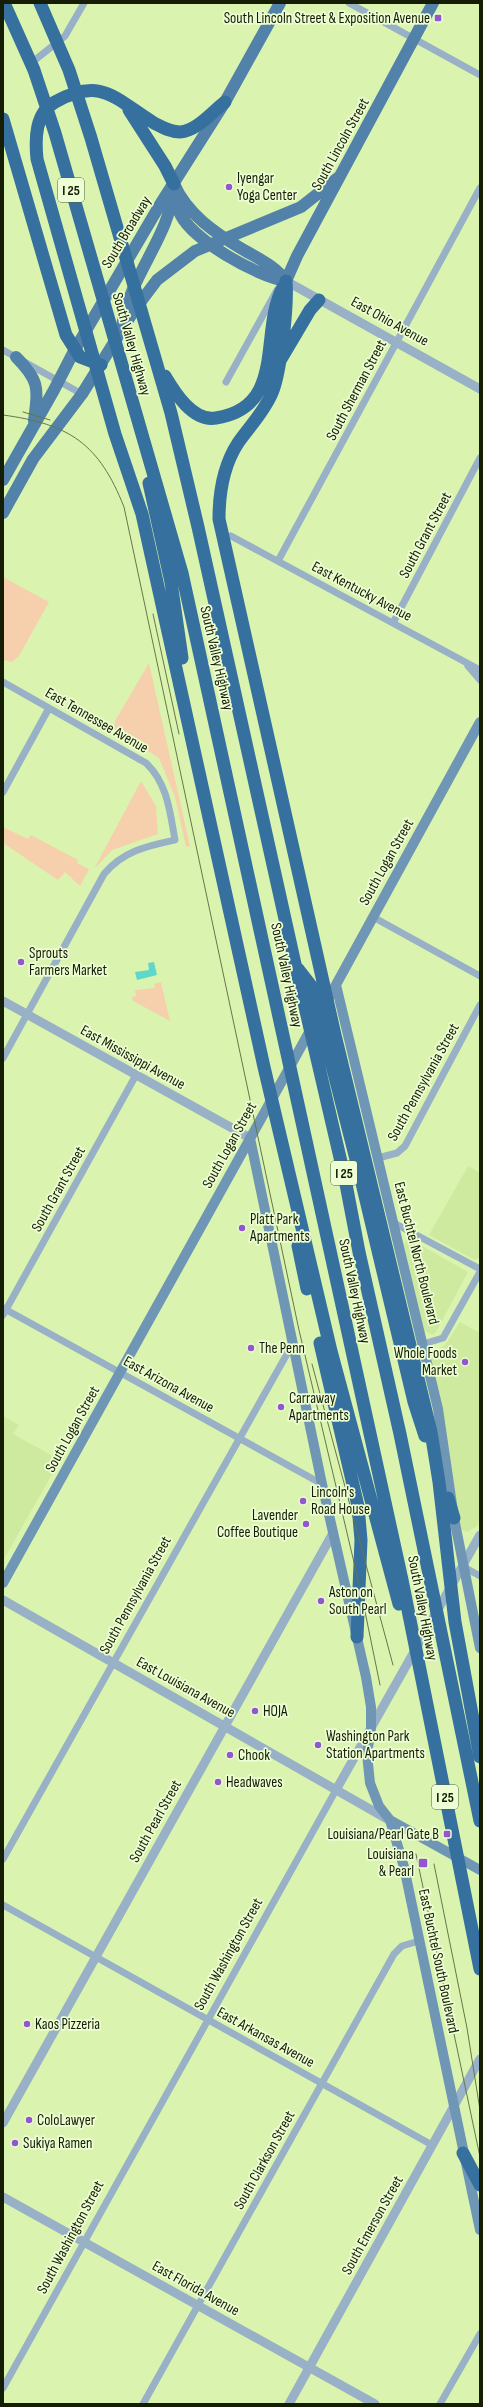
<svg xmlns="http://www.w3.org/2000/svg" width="483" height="2407" font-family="'Sofia Sans Condensed',sans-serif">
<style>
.built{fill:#ceea9e}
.green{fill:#f6d0ac}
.water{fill:#5fd7c9}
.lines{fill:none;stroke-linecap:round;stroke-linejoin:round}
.minor{stroke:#98b1c7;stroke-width:7}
.tertiary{stroke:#98b1c7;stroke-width:9}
.secondary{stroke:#7096b6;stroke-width:10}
.primary{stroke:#5282a9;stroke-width:12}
.motorway{stroke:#36709e;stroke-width:13}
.tram{stroke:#66764a;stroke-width:1}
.poi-dot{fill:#9256cd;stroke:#edfdd4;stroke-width:1.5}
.labels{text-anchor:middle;stroke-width:3.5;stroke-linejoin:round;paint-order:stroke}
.shield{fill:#edfdd4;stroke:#566142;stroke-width:1}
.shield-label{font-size:14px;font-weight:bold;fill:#151e04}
.poi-label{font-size:15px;fill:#151e04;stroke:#edfdd4;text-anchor:start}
.street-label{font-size:15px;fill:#151e04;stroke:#edfdd4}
</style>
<rect width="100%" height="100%" fill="#daf4af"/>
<!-- built -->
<path class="built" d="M468,1166L480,1173V1257L475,1260L429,1235Z
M408,1238L468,1272L436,1332L433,1335L424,1331L404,1244Z
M460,1322L480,1333V1519L477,1526L467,1532L461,1529L431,1362L434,1352L445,1345Z
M3,1416L19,1425L13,1434L60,1460L3,1561Z"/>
<!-- green -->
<path class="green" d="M3,577L49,602L19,656L12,662L3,660Z
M149,663L190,846L186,847L175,797L159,758L114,729L115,721Z
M141,781L156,806L158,834L112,850L94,869Z
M3,827L28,839L31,835L78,860L77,863L89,869L80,886L65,872L58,880L3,843Z
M161,982L170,1021L133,1001L132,997L136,996L135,990L155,988L154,984Z"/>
<!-- water -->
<path class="water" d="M154,962L157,975L137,980L135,972L149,970L148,963Z"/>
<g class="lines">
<!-- minor -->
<path class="minor" d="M349,3L480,75
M35,60L65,36L84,3
M3,350L82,394
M226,382L277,290
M231,536L480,670
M278,561L480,188
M393,623L480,458
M468,666L480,680
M3,682L146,763C168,784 170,813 175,840C147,846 123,851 104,874L3,1058
M3,792L49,708
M373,917L480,976
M378,1158L397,1153L405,1146L480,1005
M394,1223L480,1269
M3,1308L322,1484
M3,1315L136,1075
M423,1344L443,1338L480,1272
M462,1566L480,1576
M3,1859L292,1345
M3,1905L432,2145
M3,2388L336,1790
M143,2404L394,1954L402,1946L419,1941
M440,2404L480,2334"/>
<!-- tertiary -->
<path class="tertiary" d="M286,281L480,389
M3,1001L250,1138
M3,1600L389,1820
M336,1790L480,1535
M3,2123L333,1533
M3,2197L375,2404
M289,2404L480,2059"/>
<!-- secondary -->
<path class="secondary" d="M336,985L438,1409L454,1518L480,1648
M326,1003L480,722
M250,1138L322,1484L366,1677L371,1707V1728L367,1754L370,1783L379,1806L390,1820L404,1867L480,2230
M3,1583L312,1027
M390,1820L480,1870"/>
<!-- primary -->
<path class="primary" d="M174,184C187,214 215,233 242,249C259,259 274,265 286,281
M178,195C178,200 178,206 179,211C188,238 258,277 286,281
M286,281L297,256L433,3
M122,326C129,276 170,237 174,187
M16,357C40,381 38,388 34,421
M3,480L54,390L74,351L161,203L225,102L280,3
M3,513L33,459L82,394L133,312L157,280L195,251L301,207L339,177"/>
<!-- motorway -->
<path class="motorway" d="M4,3L34,70L55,133L182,573L402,1580L480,1969
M40,3L69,70L91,138L171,413L198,527L295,964L345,1179L359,1252L400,1434L480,1821
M225,102C212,112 197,131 180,132C170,132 162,127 154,123C115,99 102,76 55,102C35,113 35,139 37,159L115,434L142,514L264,1067L331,1351L399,1604
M129,110L165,166L174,184
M3,119L66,335L80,357L101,365
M286,281C288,304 281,372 272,393C264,412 250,426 238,443C223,466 219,493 219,519L335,1035L431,1432L439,1482L455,1622L480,1757
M281,359L310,310L319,300
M165,376C175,393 193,422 216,418C287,407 259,333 283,287
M149,483L171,582L182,658
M298,969L312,987L360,1175L414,1402L425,1436
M298,1246L307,1289
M320,1343L358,1506L361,1540L357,1637
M448,1498L454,1518
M463,2153L480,2185"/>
<!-- tram -->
<path class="tram" d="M23,412L50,420
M3,415C70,424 99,444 124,507L299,1330L361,1592L380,1685
M153,614L179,734
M312,1364L393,1665
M416,1854L480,2157
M434,1864L467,2028L480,2110"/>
</g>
<!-- markers -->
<g class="poi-dot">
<rect x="434" y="14" width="8" height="8" rx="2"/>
<circle cx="229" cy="187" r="4"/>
<circle cx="21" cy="962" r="4"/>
<circle cx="242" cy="1228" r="4"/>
<circle cx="251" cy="1348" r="4"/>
<circle cx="465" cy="1362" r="4"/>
<circle cx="281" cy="1407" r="4"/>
<circle cx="303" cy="1501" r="4"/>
<circle cx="306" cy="1524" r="4"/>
<circle cx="321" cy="1601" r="4"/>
<circle cx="255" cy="1711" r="4"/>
<circle cx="318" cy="1745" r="4"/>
<circle cx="230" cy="1755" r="4"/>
<circle cx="218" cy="1782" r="4"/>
<rect x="443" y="1830" width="8" height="8" rx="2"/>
<rect x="418" y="1858" width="10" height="10" rx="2"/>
<circle cx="27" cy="2024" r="4"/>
<circle cx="29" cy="2120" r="4"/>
<circle cx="15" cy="2143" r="4"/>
</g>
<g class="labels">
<!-- shield labels -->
<g class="shield">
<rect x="58" y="178" width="26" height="24" rx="3"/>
<rect x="331" y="1161" width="26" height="24" rx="3"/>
<rect x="432" y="1785" width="26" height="24" rx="3"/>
</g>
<g class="shield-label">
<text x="71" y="195">I 25</text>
<text x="344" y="1178">I 25</text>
<text x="445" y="1802">I 25</text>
</g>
<!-- poi labels -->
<g class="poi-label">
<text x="430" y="23" text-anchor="end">South Lincoln Street &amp; Exposition Avenue</text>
<text x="237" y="183">Iyengar<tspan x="237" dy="17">Yoga Center</tspan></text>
<text x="29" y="958">Sprouts<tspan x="29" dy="17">Farmers Market</tspan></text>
<text x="250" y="1224">Platt Park<tspan x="250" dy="17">Apartments</tspan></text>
<text x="259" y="1353">The Penn</text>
<text x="457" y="1358" text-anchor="end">Whole Foods<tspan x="457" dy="17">Market</tspan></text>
<text x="289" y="1403">Carraway<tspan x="289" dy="17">Apartments</tspan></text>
<text x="311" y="1497">Lincoln's<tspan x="311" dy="17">Road House</tspan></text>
<text x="298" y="1520" text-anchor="end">Lavender<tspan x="298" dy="17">Coffee Boutique</tspan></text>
<text x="329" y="1597">Aston on<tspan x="329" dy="17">South Pearl</tspan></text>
<text x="263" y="1716">HOJA</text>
<text x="326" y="1741">Washington Park<tspan x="326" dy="17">Station Apartments</tspan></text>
<text x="238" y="1760">Chook</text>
<text x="226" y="1787">Headwaves</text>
<text x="439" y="1839" text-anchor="end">Louisiana/Pearl Gate B</text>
<text x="414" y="1859" text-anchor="end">Louisiana<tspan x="414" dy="17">&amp; Pearl</tspan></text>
<text x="35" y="2029">Kaos Pizzeria</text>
<text x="37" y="2125">ColoLawyer</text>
<text x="23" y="2148">Sukiya Ramen</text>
</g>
<!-- street labels -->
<g class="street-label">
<text transform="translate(340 144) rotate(-61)" y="5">South Lincoln Street</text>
<text transform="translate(126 232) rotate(-59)" y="5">South Broadway</text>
<text transform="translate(390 321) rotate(29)" y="5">East Ohio Avenue</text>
<text transform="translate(132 344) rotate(74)" y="5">South Valley Highway</text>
<text transform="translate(356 390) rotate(-62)" y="5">South Sherman Street</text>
<text transform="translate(425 535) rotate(-62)" y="5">South Grant Street</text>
<text transform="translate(362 591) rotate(28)" y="5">East Kentucky Avenue</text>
<text transform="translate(217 658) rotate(77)" y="5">South Valley Highway</text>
<text transform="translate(97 720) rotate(30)" y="5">East Tennessee Avenue</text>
<text transform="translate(386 862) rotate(-61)" y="5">South Logan Street</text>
<text transform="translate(287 975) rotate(78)" y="5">South Valley Highway</text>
<text transform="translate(133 1057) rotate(29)" y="5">East Mississippi Avenue</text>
<text transform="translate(423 1082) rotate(-61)" y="5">South Pennsylvania Street</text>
<text transform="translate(229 1145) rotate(-61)" y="5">South Logan Street</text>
<text transform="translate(58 1189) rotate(-61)" y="5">South Grant Street</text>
<text transform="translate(417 1253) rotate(76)" y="5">East Buchtel North Boulevard</text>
<text transform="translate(355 1291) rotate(78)" y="5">South Valley Highway</text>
<text transform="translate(169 1384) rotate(29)" y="5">East Arizona Avenue</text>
<text transform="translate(72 1429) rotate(-61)" y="5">South Logan Street</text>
<text transform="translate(135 1595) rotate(-61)" y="5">South Pennsylvania Street</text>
<text transform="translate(423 1608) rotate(79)" y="5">South Valley Highway</text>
<text transform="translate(186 1687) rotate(29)" y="5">East Louisiana Avenue</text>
<text transform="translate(155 1821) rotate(-61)" y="5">South Pearl Street</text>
<text transform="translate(228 1954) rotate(-61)" y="5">South Washington Street</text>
<text transform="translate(439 1961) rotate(78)" y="5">East Buchtel South Boulevard</text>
<text transform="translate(266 2037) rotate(29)" y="5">East Arkansas Avenue</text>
<text transform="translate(264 2160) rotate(-61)" y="5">South Clarkson Street</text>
<text transform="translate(372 2225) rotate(-61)" y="5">South Emerson Street</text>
<text transform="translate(70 2237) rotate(-62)" y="5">South Washington Street</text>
<text transform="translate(196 2288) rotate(29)" y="5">East Florida Avenue</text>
</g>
</g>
<!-- border -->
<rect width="483" height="2407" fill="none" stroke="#151e04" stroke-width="8"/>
</svg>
